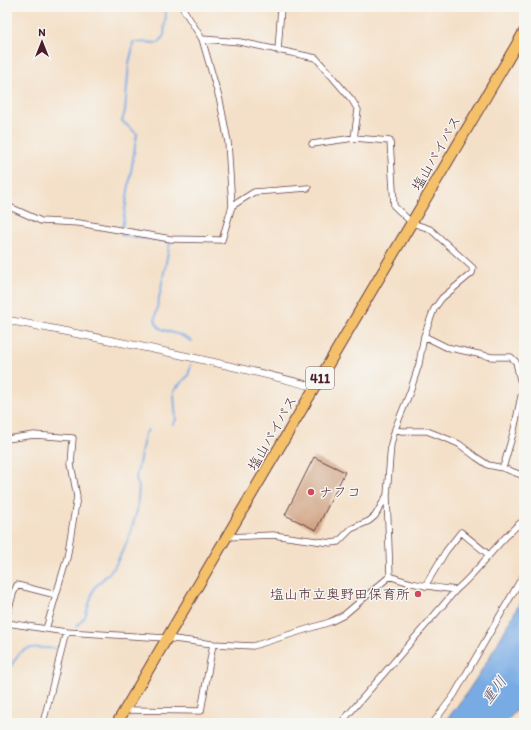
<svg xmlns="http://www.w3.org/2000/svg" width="531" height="730" font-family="Itim,'Klee One',sans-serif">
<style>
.water{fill:#78aae4;stroke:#616488}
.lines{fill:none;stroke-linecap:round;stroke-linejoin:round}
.stream{stroke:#78aae4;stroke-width:2}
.building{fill:#d1a687}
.minor-casing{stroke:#643c43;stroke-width:7}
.tertiary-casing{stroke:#643c43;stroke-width:8}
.trunk-casing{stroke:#643c43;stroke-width:12}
.minor{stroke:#fff;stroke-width:5.5}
.tertiary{stroke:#fff;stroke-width:7}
.trunk{stroke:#f4c16b;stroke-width:10}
.poi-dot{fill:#d1495b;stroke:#f6f6f2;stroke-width:1.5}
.labels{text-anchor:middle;stroke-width:3;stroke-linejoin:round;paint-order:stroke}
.shield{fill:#f6f6f2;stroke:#7e6067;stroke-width:1}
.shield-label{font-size:13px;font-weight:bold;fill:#4a1f2b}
.street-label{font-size:14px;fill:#4a1f2b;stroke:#f6f6f2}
.poi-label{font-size:14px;fill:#4a1f2b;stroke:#f6f6f2;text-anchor:start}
.water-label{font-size:15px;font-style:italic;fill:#5a506c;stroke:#f6f6f2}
</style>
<rect width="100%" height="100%" fill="#f6f6f2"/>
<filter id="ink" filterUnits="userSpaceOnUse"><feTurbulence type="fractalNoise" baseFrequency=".025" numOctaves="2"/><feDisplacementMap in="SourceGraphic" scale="8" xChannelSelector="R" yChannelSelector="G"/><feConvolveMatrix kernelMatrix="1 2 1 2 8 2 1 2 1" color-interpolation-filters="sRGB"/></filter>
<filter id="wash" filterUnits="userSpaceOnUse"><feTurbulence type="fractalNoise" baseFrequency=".012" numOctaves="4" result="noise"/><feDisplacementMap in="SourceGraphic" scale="16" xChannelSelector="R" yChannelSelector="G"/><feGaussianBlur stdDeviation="0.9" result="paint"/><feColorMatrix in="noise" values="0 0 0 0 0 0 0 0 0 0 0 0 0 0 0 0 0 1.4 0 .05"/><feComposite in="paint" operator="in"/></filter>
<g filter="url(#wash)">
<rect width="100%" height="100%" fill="#f4e0c8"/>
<!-- water -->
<path class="water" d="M524,594V702L505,723H444C476,684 501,639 524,594Z"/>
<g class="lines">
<!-- stream -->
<path class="stream" d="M122,229L137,134L122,121L125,111L129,63L132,51L133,42L159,43L164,35L166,13L158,7
M121,235L170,242L155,319C157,332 170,331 180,335C184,337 188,339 192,341
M173,424L176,420L174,395V390L188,376L191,365
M76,627L85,617L94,588L114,568L128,540L137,511L139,486L137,483L136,478L145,434L148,430
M7,673C11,667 15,657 21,652C29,645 46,649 55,648"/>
</g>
<g id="blocks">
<!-- building -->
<path class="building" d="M314,457L345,472L316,530L285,515Z"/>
</g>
</g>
<g filter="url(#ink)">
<use href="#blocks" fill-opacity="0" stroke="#643c43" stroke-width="1"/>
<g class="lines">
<!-- minor casing -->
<g class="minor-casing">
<path id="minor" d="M202,39L240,42L316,58L352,100L358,110L354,138
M278,51L281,7
M312,144L354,138L390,141L394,206L412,223L430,229L473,268L472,273L442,298L434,309L424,336L419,364L410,392L395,429L391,444L387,495L390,576
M232,206L254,192L308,188
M7,208H12L41,221L79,223L171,239L222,240L232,206L228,142L220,101L202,39L182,7
M424,336L446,347L492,357H511L516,362L520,380
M395,429L401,431H427L450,440L459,444L476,457L488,465L503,468L524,476
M7,439L34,435L73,438L71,464L77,497L75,509L67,558L46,629
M503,468L514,430L521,396L524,392
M227,537L273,535L331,543L338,542L351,529L369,521L375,516L387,495
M390,576C411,585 433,587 456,590
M425,586L446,551L461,532L489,555
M7,615L13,594L17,585L56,595
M7,623L66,632L166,638L213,644L253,646L330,622L344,615L390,576
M125,710L201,711L213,644
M43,723L66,632
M341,723L456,590C481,569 498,540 524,520
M433,723L454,695L524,574"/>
</g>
<!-- tertiary casing -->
<g class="tertiary-casing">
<path id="tertiary" d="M7,320C110,340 213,360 315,387"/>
</g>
<!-- trunk casing -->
<g class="trunk-casing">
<path id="trunk" d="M117,723L524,32"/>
</g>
<!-- minor -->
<use href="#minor" class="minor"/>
<!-- tertiary -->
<use href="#tertiary" class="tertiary"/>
<!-- trunk -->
<use href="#trunk" class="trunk"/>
</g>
</g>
<!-- markers -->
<g class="poi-dot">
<circle cx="311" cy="492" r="4"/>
<circle cx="418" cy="594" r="4"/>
</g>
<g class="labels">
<!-- shield labels -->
<rect class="shield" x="306" y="367" width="28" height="22" rx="3"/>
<g class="shield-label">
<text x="320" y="383">411</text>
</g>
<!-- street labels -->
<g class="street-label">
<text transform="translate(436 153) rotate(-60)" y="5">塩山バイパス</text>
<text transform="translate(272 433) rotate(-60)" y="5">塩山バイパス</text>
</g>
<!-- poi labels -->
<g class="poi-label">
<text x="319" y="497">ナフコ</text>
<text x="410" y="599" text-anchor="end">塩山市立奥野田保育所</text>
</g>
<!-- water labels -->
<g class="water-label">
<text transform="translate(494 690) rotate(-52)" y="5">重川</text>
</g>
</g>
<!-- margin -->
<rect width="531" height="730" fill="none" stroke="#f6f6f2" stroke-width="24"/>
<!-- north arrow -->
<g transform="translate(42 42)" stroke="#f6f6f2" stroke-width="3" paint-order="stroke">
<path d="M0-3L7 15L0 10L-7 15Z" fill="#4a1f2b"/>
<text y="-6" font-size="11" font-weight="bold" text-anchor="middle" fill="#4a1f2b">N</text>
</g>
</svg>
